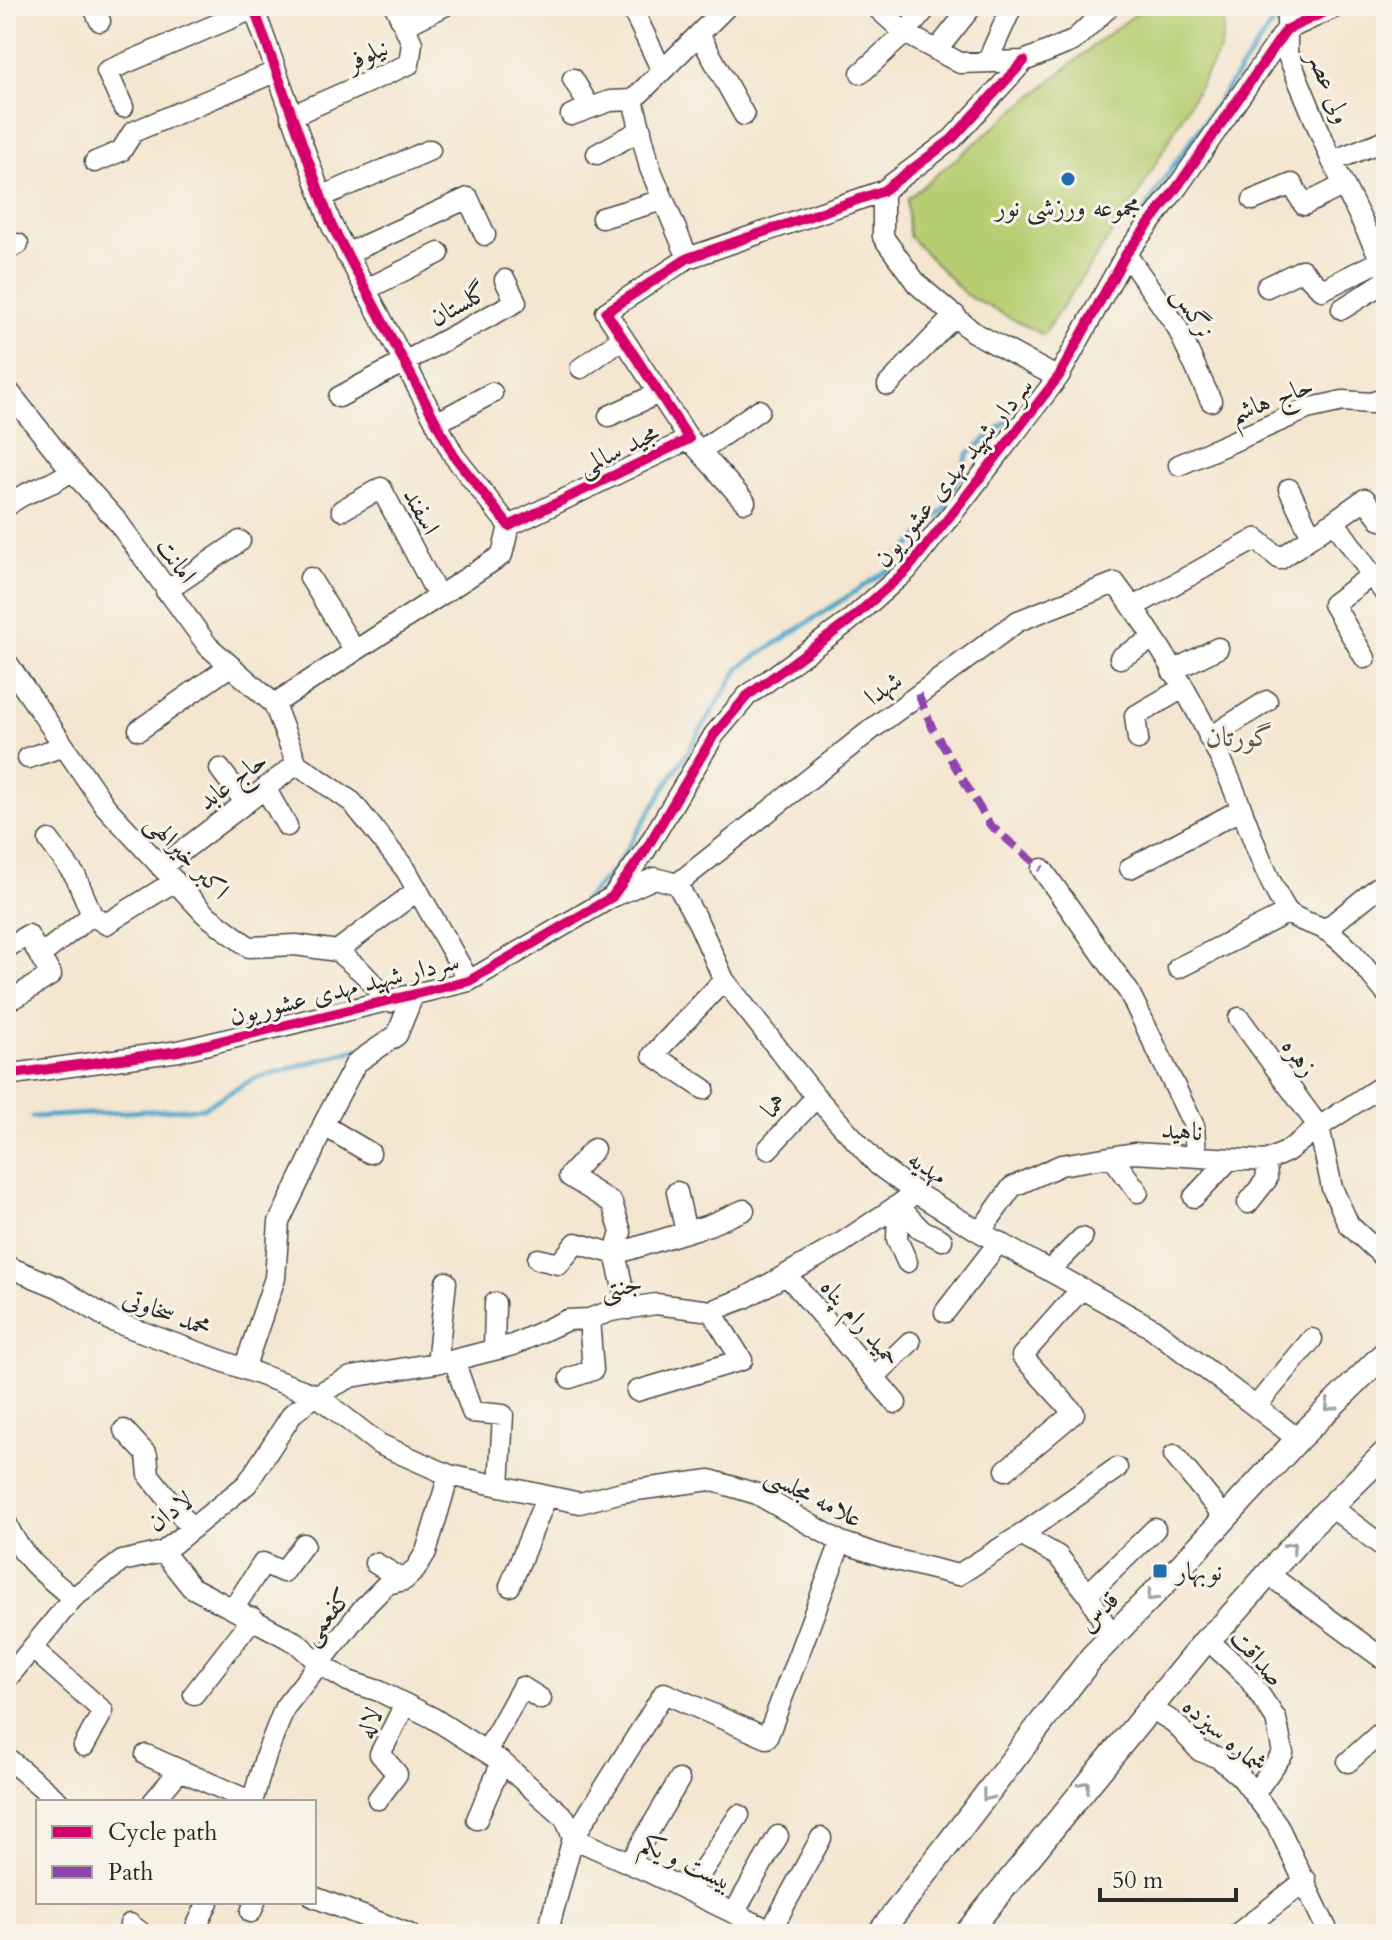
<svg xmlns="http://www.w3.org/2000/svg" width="1392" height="1940" font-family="Cardo,Amiri,serif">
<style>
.green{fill:#b7cd72;stroke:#717c4e;stroke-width:2}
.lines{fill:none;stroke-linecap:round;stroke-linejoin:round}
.stream{stroke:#4ba6c9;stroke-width:5}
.minor-casing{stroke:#494744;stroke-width:23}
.major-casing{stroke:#494744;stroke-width:27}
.minor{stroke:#fff;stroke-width:20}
.major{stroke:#fff;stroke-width:24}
.quiet{stroke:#8e44ad;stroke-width:8;stroke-dasharray:16 8;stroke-linecap:butt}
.cycleway-casing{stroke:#f7f3e8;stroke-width:15}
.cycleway{stroke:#d6006c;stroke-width:10}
.oneway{stroke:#a0a0a0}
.poi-dot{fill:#1f6fb2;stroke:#f7f3e8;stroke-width:3}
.labels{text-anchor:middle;stroke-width:6;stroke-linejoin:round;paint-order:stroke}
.street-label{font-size:26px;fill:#2b2b2b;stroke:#f7f3e8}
.poi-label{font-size:26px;fill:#2b2b2b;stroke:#f7f3e8}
.neighbourhood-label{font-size:28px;fill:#635548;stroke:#f7f3e8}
</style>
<rect width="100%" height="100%" fill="#f7f3e8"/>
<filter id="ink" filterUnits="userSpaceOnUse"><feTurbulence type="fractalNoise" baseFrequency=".0125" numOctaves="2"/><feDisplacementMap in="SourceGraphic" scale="16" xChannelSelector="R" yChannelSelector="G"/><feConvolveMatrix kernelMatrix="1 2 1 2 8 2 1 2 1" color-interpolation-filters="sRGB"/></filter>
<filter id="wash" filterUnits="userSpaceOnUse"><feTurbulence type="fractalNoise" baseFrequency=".006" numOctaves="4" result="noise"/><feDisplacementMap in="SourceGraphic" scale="32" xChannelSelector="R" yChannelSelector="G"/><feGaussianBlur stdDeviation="1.8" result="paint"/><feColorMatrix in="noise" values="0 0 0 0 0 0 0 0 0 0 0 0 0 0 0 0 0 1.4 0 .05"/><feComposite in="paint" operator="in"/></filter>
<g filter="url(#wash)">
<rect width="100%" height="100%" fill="#f4e6d0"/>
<!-- green -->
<path class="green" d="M1147,6H1226L1221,48L1138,195L1043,335L966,295L909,236L907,199L1103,38Z"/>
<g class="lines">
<!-- stream -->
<path class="stream" d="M1139,221L1160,185L1281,11
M577,908L615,868L740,667L888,570L945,508L968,454L1022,409
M32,1117L203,1108L253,1079L362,1048"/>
</g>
</g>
<g filter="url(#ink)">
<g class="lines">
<!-- minor casing -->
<g class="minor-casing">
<path id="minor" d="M93,6L100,21
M253,6L331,224L454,456L509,526L689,439L606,312L688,258L883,191L952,139L1024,61
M631,6L662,71
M875,6L905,33L960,63L1024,61L1073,41L1110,6
M1287,6V53L1332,161L1386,270
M404,26L444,6
M699,34L744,115
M937,50L972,6
M987,62L1009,13
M861,73L905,33L928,6
M573,79L590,108
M633,100L650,168L688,258
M633,100L727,6
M123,107L107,71L260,6
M571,115L610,101L633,100
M291,116L409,64L412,43L395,6
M597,154L641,130
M1332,161L1386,140
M95,162L121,151L133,132L275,72
M883,191V237L917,284L973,332L1049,373L1059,376
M321,197L430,150
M1253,200L1292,184L1304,205L1344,185
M602,218L663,200
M6,250L18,244
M346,254L468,198L485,235
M1126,254L1177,327L1211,401
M1267,287L1302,270L1322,290L1386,258
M365,290L439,253
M1342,309L1386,281
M581,368L623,338
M888,385L955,315
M6,388L71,470L117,521L208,646L274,704L297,764
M339,397L516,302L505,280
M609,416L659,393
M436,423L492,393
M689,439L745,502
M700,451L759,410
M1179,465L1307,409L1343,401L1371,403L1386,398
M1289,489L1312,537
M6,507C25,489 52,488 71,470
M342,510L381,488L438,596
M1334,521L1386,595
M310,578L355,651
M166,591L240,541
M1133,607L1256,539L1280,559L1365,499L1381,520L1386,516
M1120,658L1153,639
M1365,658L1333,604L1372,575
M6,661L105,806L205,914L249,947L296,945L337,951L362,972L390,1002
M1172,671L1218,648
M274,704L502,555L509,526
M139,730L230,666
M1209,738L1267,701
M1138,739L1135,716L1183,688
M28,758L64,746
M297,764L352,802L406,870L469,981
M220,769L246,803
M265,788L287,826
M49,840L76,877L92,915
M161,867L297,764
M1130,868L1240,810
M1042,869L1129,992L1194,1126L1196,1156
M677,884L872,729L1018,621L1115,583C1157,638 1193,700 1222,762C1245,810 1257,862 1285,908C1291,919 1311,923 1322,928C1348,942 1367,971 1386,993
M612,897L655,878L677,884L699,924L724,980L816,1097L878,1165L916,1193L980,1232L1152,1328L1298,1439
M1325,930L1386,881
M6,948L28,935L51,975L16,997
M337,951L418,890
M41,955L92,915L106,924L175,881
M1178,968L1287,913
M1239,1018L1319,1127L1332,1188L1349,1225L1386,1259
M6,1075L179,1051L469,981L612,897L645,851L714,735L747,696L848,622L907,570L966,496L1059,376L1126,254L1178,186L1286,30L1338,6
M704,1089L653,1055L724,980
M323,1125L370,1153
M594,1149L569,1176L612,1203L621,1232L615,1254L628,1309
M768,1149L816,1097
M1112,1157L1138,1192
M677,1192L686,1232
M1194,1197L1229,1160
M1248,1203L1267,1179L1266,1161
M898,1205L897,1239L907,1262
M898,1205L920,1229L942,1240
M980,1232L1012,1187L1061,1165L1134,1153L1266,1161L1286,1152L1319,1127L1386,1083
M538,1259L559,1264L576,1243L615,1254L709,1225L744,1210
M6,1266L60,1288L112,1321L316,1395L379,1444L449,1475L580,1503L622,1492L710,1480L757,1494L841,1542L892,1559L958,1575L1021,1535L1058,1556L1088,1594L1112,1637
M1050,1270L1082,1238
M787,1275L896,1403
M945,1312L999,1242
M494,1350L495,1303
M454,1360L472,1412L503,1415L499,1486
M437,1363L446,1282
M244,1369L275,1278L279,1222L312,1154L323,1125L356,1063L397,1035L414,993
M874,1377L910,1342
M570,1378L593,1370L589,1319
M637,1391L742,1360L711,1311
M1257,1405L1312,1339
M124,1430L147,1455L149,1475L192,1529
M1174,1455L1226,1519
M1006,1470L1074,1413L1022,1356L1082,1288
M1330,1506L1386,1549
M6,1522C18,1554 47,1577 73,1598
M1021,1535L1117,1468
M163,1552L191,1587L297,1643L320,1664L348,1681L379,1691L433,1718L502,1762L565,1818L573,1838L547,1934
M375,1563L404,1580
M1268,1574L1386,1661
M510,1586L546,1498
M1088,1594L1155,1529
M233,1609L263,1563L283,1572L304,1544
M1207,1639L1247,1676L1276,1719L1283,1753L1254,1794
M32,1648L103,1711L84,1746
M6,1680L73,1598L122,1561L163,1552L247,1484L293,1413L316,1395L351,1377L454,1360L513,1345L567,1320L589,1319L611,1311L656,1304L711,1311L745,1298L840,1244L916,1193
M194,1694L253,1618
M1149,1707L1175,1723L1200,1751L1219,1758L1241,1777L1277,1824L1329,1934
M486,1752L522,1687L541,1699
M146,1755L252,1802
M6,1757L59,1802
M1348,1762L1386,1728
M378,1799L397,1774L380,1754L405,1704
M153,1802L180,1770
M252,1802L266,1755L285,1707L364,1607L387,1584L404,1580L415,1570L426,1552L449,1475
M477,1819L502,1762
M630,1863L679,1780
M689,1891L739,1815
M314,1897L409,1934
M251,1912L255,1902
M734,1913L778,1836
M130,1924L143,1934
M771,1930L821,1838
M193,1934L208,1902
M777,1934L649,1872L573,1838L664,1693L767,1738L841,1542
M1237,1934L1306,1880"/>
</g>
<!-- major casing -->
<g class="major-casing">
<path id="major" d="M879,1934L1092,1657L1182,1565L1298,1439L1386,1352
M966,1934L1207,1639L1224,1624L1309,1528L1386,1452"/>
</g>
<!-- minor -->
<use href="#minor" class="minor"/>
<!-- major -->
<use href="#major" class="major"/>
<!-- quiet -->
<path class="quiet" d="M918,694L933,729L990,825L1042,869"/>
<!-- cycleway casing -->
<g class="cycleway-casing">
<path id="cycleway" d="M253,6L331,224L454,456L509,526L689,439L606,312L688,258L883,191L952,139L1024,61
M6,1075L179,1051L469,981L612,897L645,851L714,735L747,696L848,622L907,570L966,496L1059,376L1126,254L1178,186L1286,30L1338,6"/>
</g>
<!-- cycleway -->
<use href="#cycleway" class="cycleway"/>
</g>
<!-- one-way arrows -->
<defs><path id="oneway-chevron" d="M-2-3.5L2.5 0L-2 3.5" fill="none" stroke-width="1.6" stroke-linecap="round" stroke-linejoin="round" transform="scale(2)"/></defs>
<g class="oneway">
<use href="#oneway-chevron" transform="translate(1330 1406) rotate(134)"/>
<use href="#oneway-chevron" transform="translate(1291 1547) rotate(-49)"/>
<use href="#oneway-chevron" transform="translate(1152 1596) rotate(134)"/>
<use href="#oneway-chevron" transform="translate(1085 1786) rotate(-51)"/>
<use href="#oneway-chevron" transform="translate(987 1796) rotate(127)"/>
</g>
</g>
<!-- markers -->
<g class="poi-dot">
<circle cx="1068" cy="179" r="8"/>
<rect x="1152" y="1563" width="16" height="16" rx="4"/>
</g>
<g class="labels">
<!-- street labels -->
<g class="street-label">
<text transform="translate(367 54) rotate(-25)" y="9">نیلوفر</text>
<text transform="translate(1330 87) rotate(68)" y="9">ولی عصر</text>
<text transform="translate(458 304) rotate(-29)" y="9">گلستان</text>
<text transform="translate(1194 312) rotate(60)" y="9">نرگس</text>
<text transform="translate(1271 399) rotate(-21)" y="9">حاج هاشم</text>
<text transform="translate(618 449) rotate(-26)" y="9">مجید سالمی</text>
<text transform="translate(953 472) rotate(-51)" y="9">سردار شهید مهدی عشوریون</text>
<text transform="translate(422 511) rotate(62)" y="9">اسفند</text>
<text transform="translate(177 560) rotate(55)" y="9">امانت</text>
<text transform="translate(883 688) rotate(-36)" y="9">شهدا</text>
<text transform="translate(232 780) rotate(-37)" y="9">حاج عابد</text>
<text transform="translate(188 856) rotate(46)" y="9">اکبر خیرالهی</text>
<text transform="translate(344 988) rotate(-14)" y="9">سردار شهید مهدی عشوریون</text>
<text transform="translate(1300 1057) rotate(54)" y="9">زهره</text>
<text transform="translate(773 1105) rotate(-47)" y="9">هما</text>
<text transform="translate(1182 1130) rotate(4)" y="9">ناهید</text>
<text transform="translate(928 1167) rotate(34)" y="9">مهدیه</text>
<text transform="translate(621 1286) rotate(-11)" y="9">جنتی</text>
<text transform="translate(167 1312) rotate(21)" y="9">محمد سخاوتی</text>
<text transform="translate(861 1322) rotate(49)" y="9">حمید رام پناه</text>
<text transform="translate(814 1496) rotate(27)" y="9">علامه مجلسی</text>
<text transform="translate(170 1511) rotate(-36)" y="9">لادان</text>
<text transform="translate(1098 1611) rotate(-45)" y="9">قدس</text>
<text transform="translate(326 1616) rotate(-51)" y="9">کفعمی</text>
<text transform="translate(1258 1657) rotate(49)" y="9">صداقت</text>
<text transform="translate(369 1723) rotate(-68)" y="9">لاله</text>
<text transform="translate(1225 1735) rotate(41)" y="9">شماره سیزده</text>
<text transform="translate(687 1862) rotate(25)" y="9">بیست و یکم</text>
</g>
<!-- poi labels -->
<g class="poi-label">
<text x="1068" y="216">مجموعه ورزشی نور</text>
<text x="1176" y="1580" text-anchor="start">نوبهار</text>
</g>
<!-- neighbourhood labels -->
<g class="neighbourhood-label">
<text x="1239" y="746">گورتان</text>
</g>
</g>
<!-- margin -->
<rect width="1392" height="1940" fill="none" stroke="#f7f3e8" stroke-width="32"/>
<!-- legend -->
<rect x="36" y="1800" width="280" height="104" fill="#f7f3e8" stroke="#a5a39c" stroke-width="2"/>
<rect x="52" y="1826" width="40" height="12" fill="#d6006c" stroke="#a5a39c" stroke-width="2"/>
<text x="108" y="1840" font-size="24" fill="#2b2b2b">Cycle path</text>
<rect x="52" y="1866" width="40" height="12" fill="#8e44ad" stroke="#a5a39c" stroke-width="2"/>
<text x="108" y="1880" font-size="24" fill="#2b2b2b">Path</text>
<!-- scale -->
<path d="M1100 1888v12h136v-12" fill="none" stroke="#2b2b2b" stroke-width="4"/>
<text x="1112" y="1888" font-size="24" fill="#2b2b2b" stroke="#f7f3e8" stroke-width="6" paint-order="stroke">50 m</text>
</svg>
